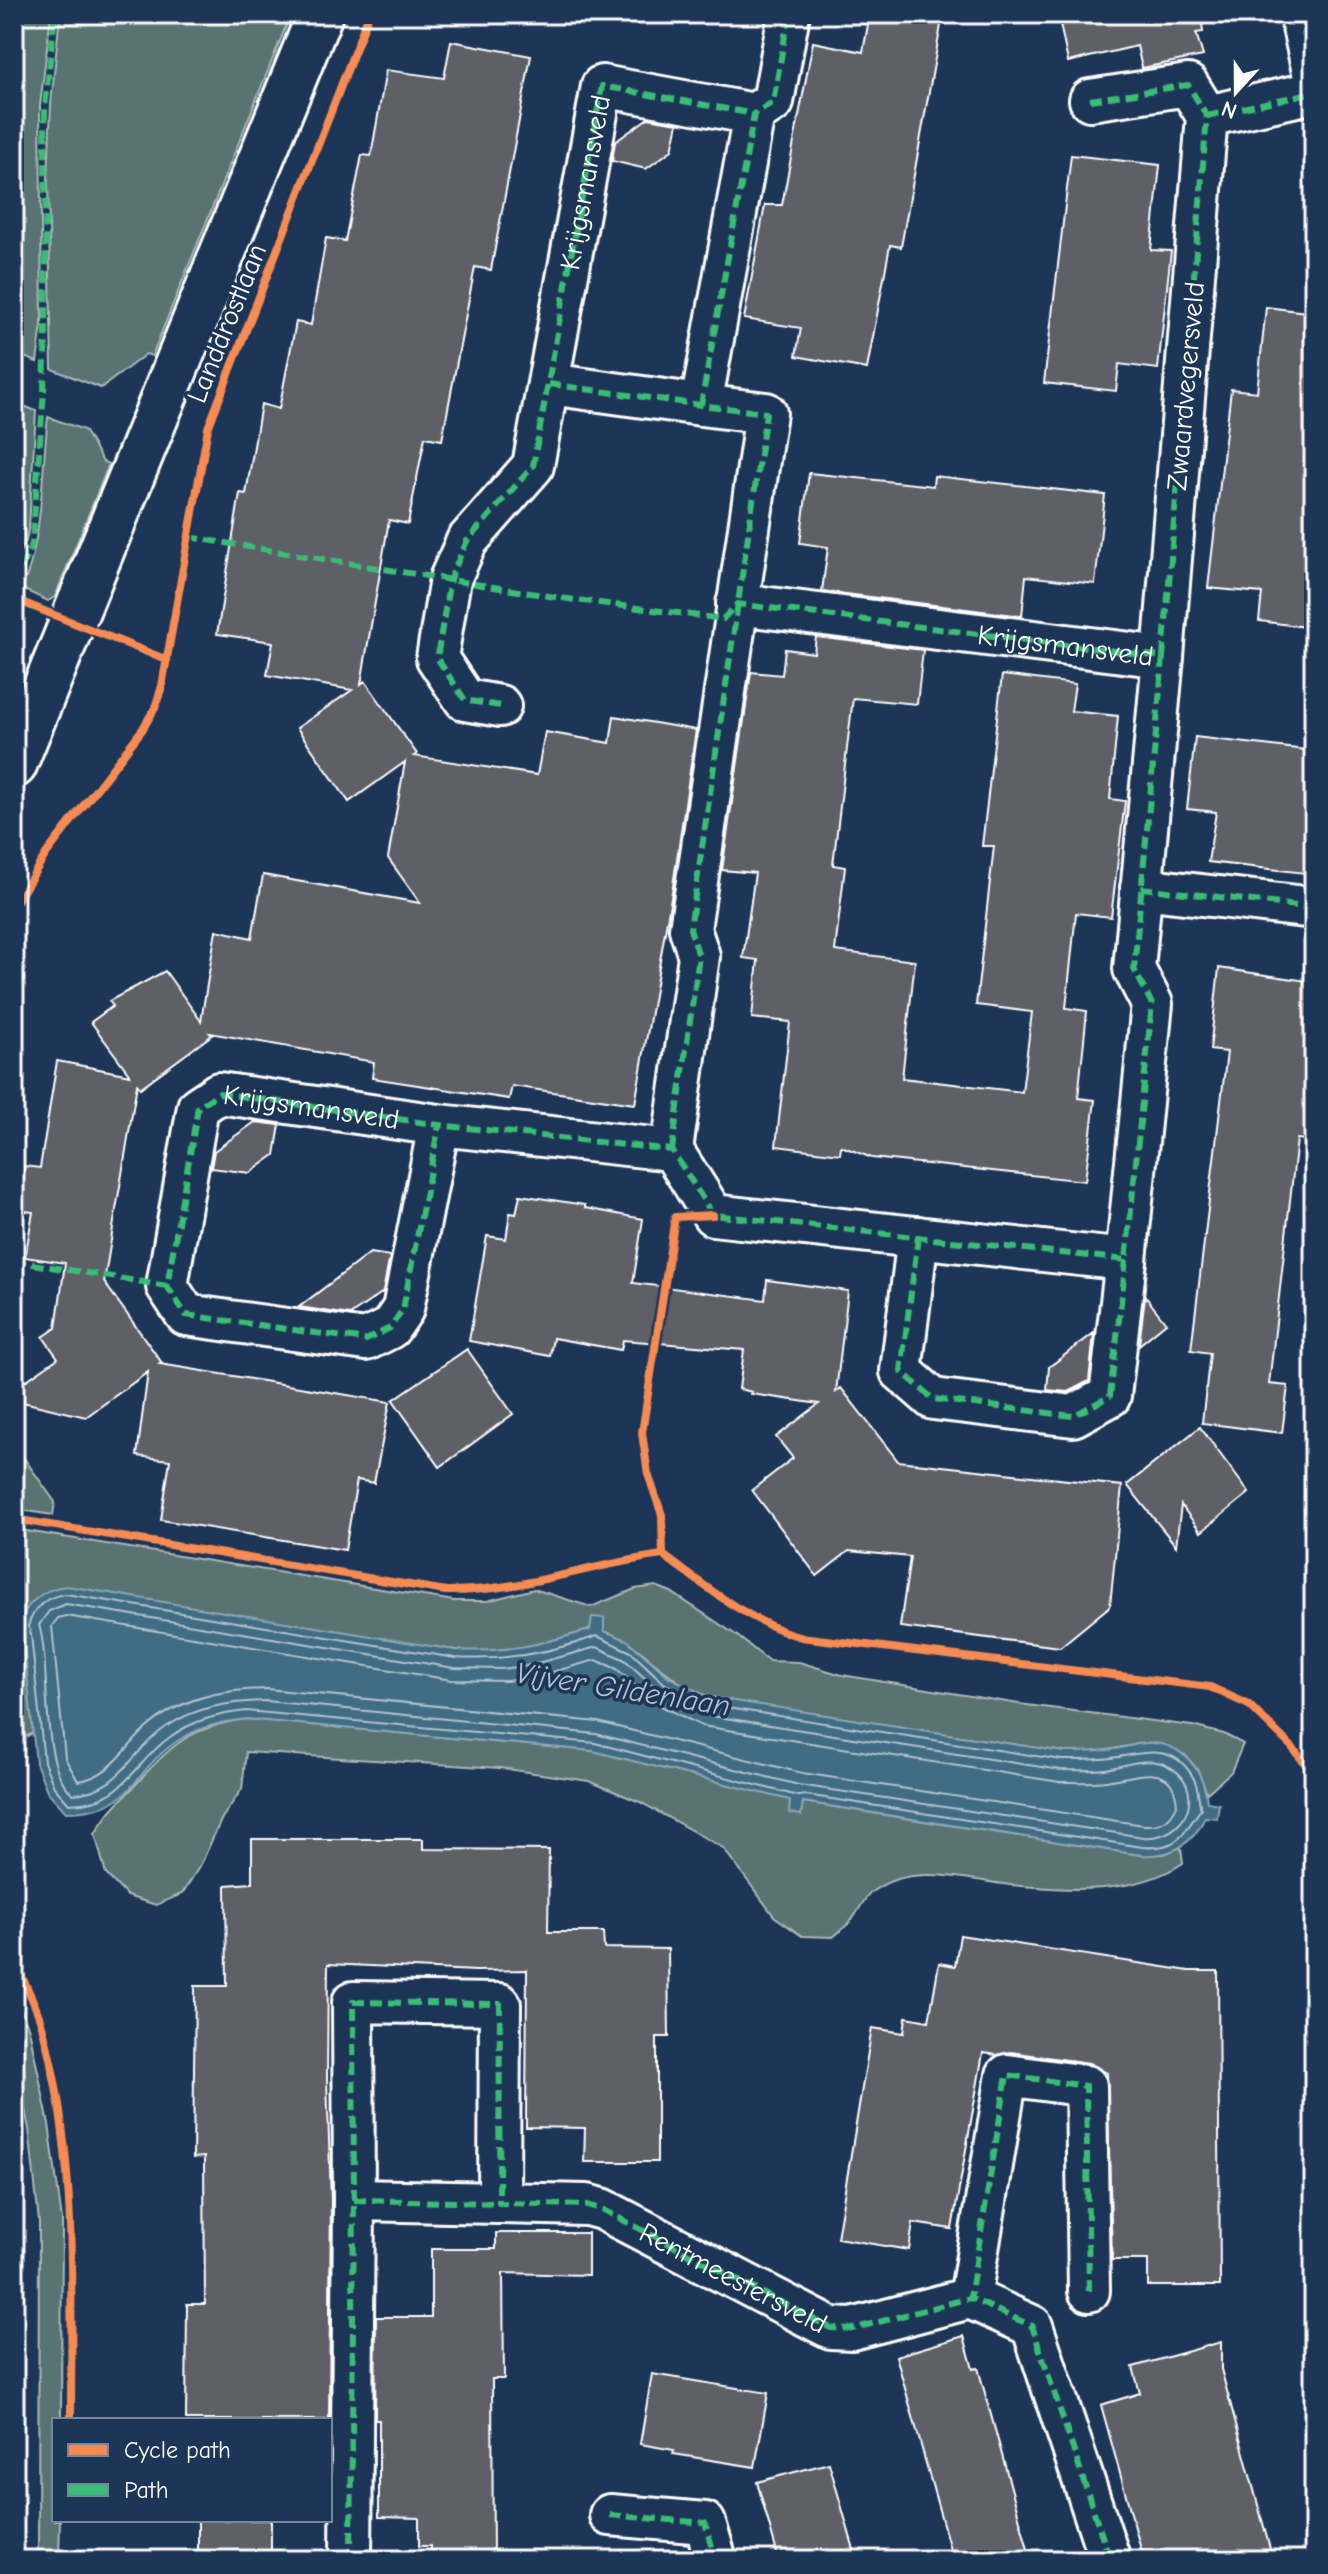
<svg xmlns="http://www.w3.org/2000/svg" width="1328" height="2574" font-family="'Comic Neue',sans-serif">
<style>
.green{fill:#587371;stroke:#acb9b8;stroke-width:2}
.water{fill:#406c84;stroke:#8ca7b5;stroke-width:2}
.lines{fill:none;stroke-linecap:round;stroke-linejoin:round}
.shore{stroke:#b3c4ce;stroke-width:2}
.building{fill:#5e5e68;stroke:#fff;stroke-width:2}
.street-casing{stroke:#fff;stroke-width:46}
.secondary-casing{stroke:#fff;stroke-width:50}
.street{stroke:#1d3557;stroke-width:40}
.secondary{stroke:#1d3557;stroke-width:44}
.quiet{stroke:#3abd76;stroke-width:6;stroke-dasharray:12 6;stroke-linecap:butt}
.cycleway-casing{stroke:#1d3557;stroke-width:13}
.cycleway{stroke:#f68b52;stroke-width:8}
.labels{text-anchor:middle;stroke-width:7;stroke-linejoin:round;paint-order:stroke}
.street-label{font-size:28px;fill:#fff;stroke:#1d3557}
.water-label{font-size:30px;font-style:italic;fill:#b3c4ce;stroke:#1d3557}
</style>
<rect width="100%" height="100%" fill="#1d3557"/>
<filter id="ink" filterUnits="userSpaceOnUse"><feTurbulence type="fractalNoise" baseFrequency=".0125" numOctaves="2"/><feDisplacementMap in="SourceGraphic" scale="16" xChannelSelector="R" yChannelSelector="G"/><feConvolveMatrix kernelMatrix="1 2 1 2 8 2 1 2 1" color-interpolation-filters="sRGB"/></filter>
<g filter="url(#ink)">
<!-- green -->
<path class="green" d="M14,14H51L40,106L42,325L37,362L14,353Z
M60,14H291L152,356L146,354L101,388L52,369L48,179L51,104Z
M14,402L36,411L29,526L26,541L14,563Z
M48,417L84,430L103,462L109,464L55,597L48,601L22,589C44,535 41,474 48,417Z
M14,1444L55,1502L53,1515L14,1509Z
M14,1529L454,1601H487L534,1589L591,1607L635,1589L656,1586L671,1592L736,1635L769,1661L799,1662L842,1675L1019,1704L1192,1726L1224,1734L1243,1744L1231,1772L1207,1793L1197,1769L1185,1755L1143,1743L1098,1752H1064L719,1699C667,1689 650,1645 603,1631L604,1618L590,1630L524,1648L478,1652L28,1607L19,1622L20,1633H23L33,1733L14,1743Z
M246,1719L593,1751L791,1800L801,1815L803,1802L1141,1855L1164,1854L1181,1847L1183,1863C1134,1896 1067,1890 1010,1885C966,1880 913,1862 873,1891C863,1898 859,1912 851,1921C846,1927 839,1932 833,1937L802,1936L774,1916L723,1848L640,1802L589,1781L500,1768L246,1752L242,1789L222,1818L201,1864L182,1894L156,1905L127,1896L106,1874L95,1834C109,1809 120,1802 138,1782C173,1742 193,1727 246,1719Z
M14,1993L29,2029L49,2124L62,2220L61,2420H54V2520H60L59,2560H38L39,2222L29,2129L14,2056Z"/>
<!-- water -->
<path class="water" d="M67,1586L455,1650C507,1653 541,1644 590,1630L592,1617L604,1618V1631L627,1640L669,1677L709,1697L1064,1752C1079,1752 1093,1752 1108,1750C1121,1749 1133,1744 1146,1743C1182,1741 1204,1770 1207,1802L1219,1804L1217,1818L1205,1817C1193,1845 1170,1857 1141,1855L803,1802L801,1815L789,1813L790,1800L593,1751L246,1719C221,1722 198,1727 176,1742C130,1773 136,1811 66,1812L47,1791L36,1763L23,1634L20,1633C17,1609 42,1588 67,1586Z"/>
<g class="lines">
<!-- shore -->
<path class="shore" d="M66,1594L455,1658C504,1661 551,1653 597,1636L631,1652L665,1684L708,1705L1062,1760C1079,1760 1096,1760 1112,1758C1144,1753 1175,1742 1194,1779C1199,1789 1198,1799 1201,1809C1182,1834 1180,1850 1142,1847L806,1795L798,1796L595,1743L246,1711C219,1714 193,1720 170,1737C132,1764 125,1804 69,1804L54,1787L44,1762L31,1634L28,1626C34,1607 46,1596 66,1594Z
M66,1604L454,1668L501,1669L526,1666L597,1647L625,1660L660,1692L705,1715L1061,1770C1076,1770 1090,1771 1105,1769C1125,1766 1146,1756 1166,1765C1208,1784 1189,1841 1143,1837L799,1785L596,1734L266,1701C230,1702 197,1706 166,1727C130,1751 122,1791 73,1794C38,1767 52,1667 39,1625L49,1611Z
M66,1616L452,1680L506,1681L530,1678L596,1660L617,1669L653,1702L702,1726L1060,1782C1075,1782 1090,1783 1106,1781C1135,1777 1174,1759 1177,1805C1171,1820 1161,1826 1144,1825L802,1773L598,1722L267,1689C224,1690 184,1696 150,1725C126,1745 112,1777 78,1781L65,1758L52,1626L58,1618Z"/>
</g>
<!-- building -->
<path class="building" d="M870,14H943L901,247L890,245L867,369L796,356L801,328L744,319L765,205H782L813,42L863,52Z
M1058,14H1201L1203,32L1196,33L1203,56L1142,68L1137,46L1068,62Z
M451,41L531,56L491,270L475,267L442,440L425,437L408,524L389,520L361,684L365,681L417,754L414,756L537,775L545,732L610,743L614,716L696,730L673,886L635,1104L512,1086L509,1099L372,1078L374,1062L210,1033L212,1035L140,1088L137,1084L104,1282L162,1363L160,1364L390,1402L374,1483L357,1480L345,1550L161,1520L170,1460L137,1456L148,1372L86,1417L14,1400V1389L58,1358L43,1337L56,1328L65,1263L25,1257L33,1212L17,1210L24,1166L40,1168L57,1061L130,1075L91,1022L113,1006L109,1001L165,971L201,1021L216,930L252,938L263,875L420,903L388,858L405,762L349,802L297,728L352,690L267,675L273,642L217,634L240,493L246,494L261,404L279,409L296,322L311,325L326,238L345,241L362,155L371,156L386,70L444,78Z
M648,118L678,123L672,150L646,169L612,161L615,142Z
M1071,155L1160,165L1151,250L1171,251L1158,369L1119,364L1116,391L1044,383Z
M1266,307L1314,313V628L1259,621L1262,593L1208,588L1231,389L1257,392Z
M809,473L933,486L934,476L1105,495L1095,584L1026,576L1022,616L822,591L828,547L800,543Z
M816,637L923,650L917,704L853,698L833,865L845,867L835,951L915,961L902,1078L1022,1092L1032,1012L976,1005L994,846H982L1002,675L1075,684L1071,711L1118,716L1110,799L1125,801L1111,917L1076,913L1066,1008L1087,1011L1078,1098L1095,1100L1085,1181L872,1158L841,1146L840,1154L776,1146L790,1022L752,1018L758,960L743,958L755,873L722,870L751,672L782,675L785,649L814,653Z
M1195,737L1314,751V874L1208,862L1216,812L1187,809Z
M1219,968L1314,982V1141L1297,1139L1269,1384L1288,1386L1282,1433L1202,1423L1210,1353L1191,1350L1227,1052L1210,1050Z
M255,1122L280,1125L275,1155L250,1173L211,1168L214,1151Z
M520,1195L585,1205V1208L643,1219L633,1283L765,1300L767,1280L848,1291L836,1392L841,1388L898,1461L1122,1486L1110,1606L1060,1647L900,1627L910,1557L849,1551L817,1576L752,1490L793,1458L776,1437L819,1404L751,1394L752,1392L739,1389L744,1350L623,1340L621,1350L553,1338L550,1356L469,1341L487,1236L506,1239L510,1213L516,1214Z
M370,1253L390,1256L383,1292L350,1315L299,1307Z
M1145,1296L1166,1323L1139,1345Z
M1094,1333L1089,1381L1068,1392L1047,1390L1049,1367Z
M467,1349L513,1414L440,1467L393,1400Z
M1200,1427L1249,1493L1201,1532L1181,1505L1176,1546L1127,1485Z
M252,1839H423V1849L549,1850L548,1932H603L604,1948L668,1949L669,2037H657V2162H584L585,2128L526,2127L527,1970L476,1971L328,1964L327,2079L331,2200L329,2420H186L187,2304H205L204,2157L193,2158L195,1986H227L226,1885L252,1883Z
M960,1935L1189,1971H1218L1220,2286H1148V2260H1112L1107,2073L1089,2063L1010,2052L997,2055L983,2053L952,2229L913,2223L909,2250L837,2238L872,2028L904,2033L906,2017L929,2021L939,1963L955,1966Z
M496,2233H588V2275L503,2273L504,2379H492L493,2560H431V2546H419V2518L379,2517V2420H375L376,2317H431V2249H496Z
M964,2336L973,2369L978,2368L1031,2560H953L896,2356Z
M1221,2342V2369L1273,2560H1144L1101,2405L1140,2393L1133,2367Z
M652,2374L768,2393L755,2467L673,2454L674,2450L640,2444Z
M829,2463L857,2560H779L757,2482Z
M198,2520H271V2560H198Z"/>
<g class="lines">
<!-- street casing -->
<g class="street-casing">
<g id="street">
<path d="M1300,14L1314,76"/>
<path d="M1090,100L1188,85L1207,116L1163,657"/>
<path d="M1207,116L1314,92"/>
<path d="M549,384L701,405"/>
<path id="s1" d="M500,706L465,700L437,658L450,579L467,541L533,466L602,86L754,114"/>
<path d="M1141,888L1314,908"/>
<path id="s2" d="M439,1125L403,1309L390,1328L366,1340L186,1315L167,1286L198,1107L219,1093L439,1125L672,1150L713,1215L1126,1260L1152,1004L1134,969L1163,657L737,604"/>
<path d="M672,1150L699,956L690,929L766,413L701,405L754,114L773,102L789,14"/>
<path d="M918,1237L901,1371L933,1399L1073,1416L1110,1396L1126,1260"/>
<path d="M354,2200L499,2203"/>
<path d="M1089,2291L1086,2086L1007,2075L970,2298L1032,2326L1110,2560"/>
<path d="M610,2515L705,2523L716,2560"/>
<path id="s3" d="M351,2560L354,2200L353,2002L500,2004L499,2203L587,2205L602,2209L817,2321L831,2328L852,2329L970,2298"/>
</g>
</g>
<!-- secondary casing -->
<g class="secondary-casing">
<path id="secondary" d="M14,765L320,14"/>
</g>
<!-- street -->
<use href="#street" class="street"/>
<!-- secondary -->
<use href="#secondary" class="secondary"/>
<!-- quiet -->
<g class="quiet">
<path d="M1300,14L1314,76"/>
<path d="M1090,100L1188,85L1207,116L1163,657"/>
<path d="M1207,116L1314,92"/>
<path d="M549,384L701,405"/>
<path id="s4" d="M189,537L561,598L723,619L737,604L1163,657L1134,969L1152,1004L1126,1260L713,1215L672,1150L439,1125L219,1093L198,1107L167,1286L186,1315L366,1340L390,1328L403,1309L439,1125"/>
<path d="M14,585L32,544L44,391L46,328L45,107L55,14"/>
<path d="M500,706L465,700L437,658L450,579L467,541L533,466L602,86L754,114"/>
<path d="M1141,888L1314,908"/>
<path d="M672,1150L699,956L690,929L766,413L701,405L754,114L773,102L789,14"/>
<path d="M918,1237L901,1371L933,1399L1073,1416L1110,1396L1126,1260"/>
<path d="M14,1261L167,1286"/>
<path d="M354,2200L499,2203"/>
<path d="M1089,2291L1086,2086L1007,2075L970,2298L1032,2326L1110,2560"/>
<path d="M610,2515L705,2523L716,2560"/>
<path d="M351,2560L354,2200L353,2002L500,2004L499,2203L587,2205L602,2209L817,2321L831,2328L852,2329L970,2298"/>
</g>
<!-- cycleway casing -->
<g class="cycleway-casing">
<path id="cycleway" d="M14,599L167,660
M14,906L46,854L142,730L155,708L162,686L208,428L369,14
M14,1519L446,1591C519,1592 591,1564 663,1555C707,1587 748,1622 801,1637L1210,1687L1249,1705L1292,1747L1314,1775
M663,1555L662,1515L648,1474L642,1433L675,1217L713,1215
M14,1959C23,1981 36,2003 42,2026C78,2154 71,2289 71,2420"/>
</g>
<!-- cycleway -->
<use href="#cycleway" class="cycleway"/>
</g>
</g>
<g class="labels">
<!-- street labels -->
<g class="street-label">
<text dy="10" stroke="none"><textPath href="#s1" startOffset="596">Krijgsmansveld</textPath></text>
<text transform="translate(226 323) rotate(-68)" y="10">Landdrostlaan</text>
<text transform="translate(1185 386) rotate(-85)" y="10">Zwaardvegersveld</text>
<text dy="10" stroke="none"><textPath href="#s4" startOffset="892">Krijgsmansveld</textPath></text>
<text dy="10" stroke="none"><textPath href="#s2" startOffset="754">Krijgsmansveld</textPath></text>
<text dy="10" stroke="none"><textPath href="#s3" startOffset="1156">Rentmeestersveld</textPath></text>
</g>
<!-- water labels -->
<g class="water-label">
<text transform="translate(623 1689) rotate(9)" y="10">Vijver Gildenlaan</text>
</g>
</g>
<!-- margin -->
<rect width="1328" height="2574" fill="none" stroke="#1d3557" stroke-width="48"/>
<rect x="24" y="24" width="1280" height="2526" fill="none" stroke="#fff" stroke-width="3" filter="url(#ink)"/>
<!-- legend -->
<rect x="52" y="2418" width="280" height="104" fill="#1d3557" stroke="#77869a" stroke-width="2"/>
<rect x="68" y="2444" width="40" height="12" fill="#f68b52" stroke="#77869a" stroke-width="2"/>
<text x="124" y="2458" font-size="24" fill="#ffffff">Cycle path</text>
<rect x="68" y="2484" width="40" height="12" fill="#3abd76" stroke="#77869a" stroke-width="2"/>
<text x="124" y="2498" font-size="24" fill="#ffffff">Path</text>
<!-- north arrow -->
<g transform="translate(1236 92) rotate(201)" stroke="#1d3557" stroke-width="6" paint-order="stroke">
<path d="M0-6L14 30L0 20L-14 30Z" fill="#ffffff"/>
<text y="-12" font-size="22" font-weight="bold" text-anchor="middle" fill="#ffffff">N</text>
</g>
</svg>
